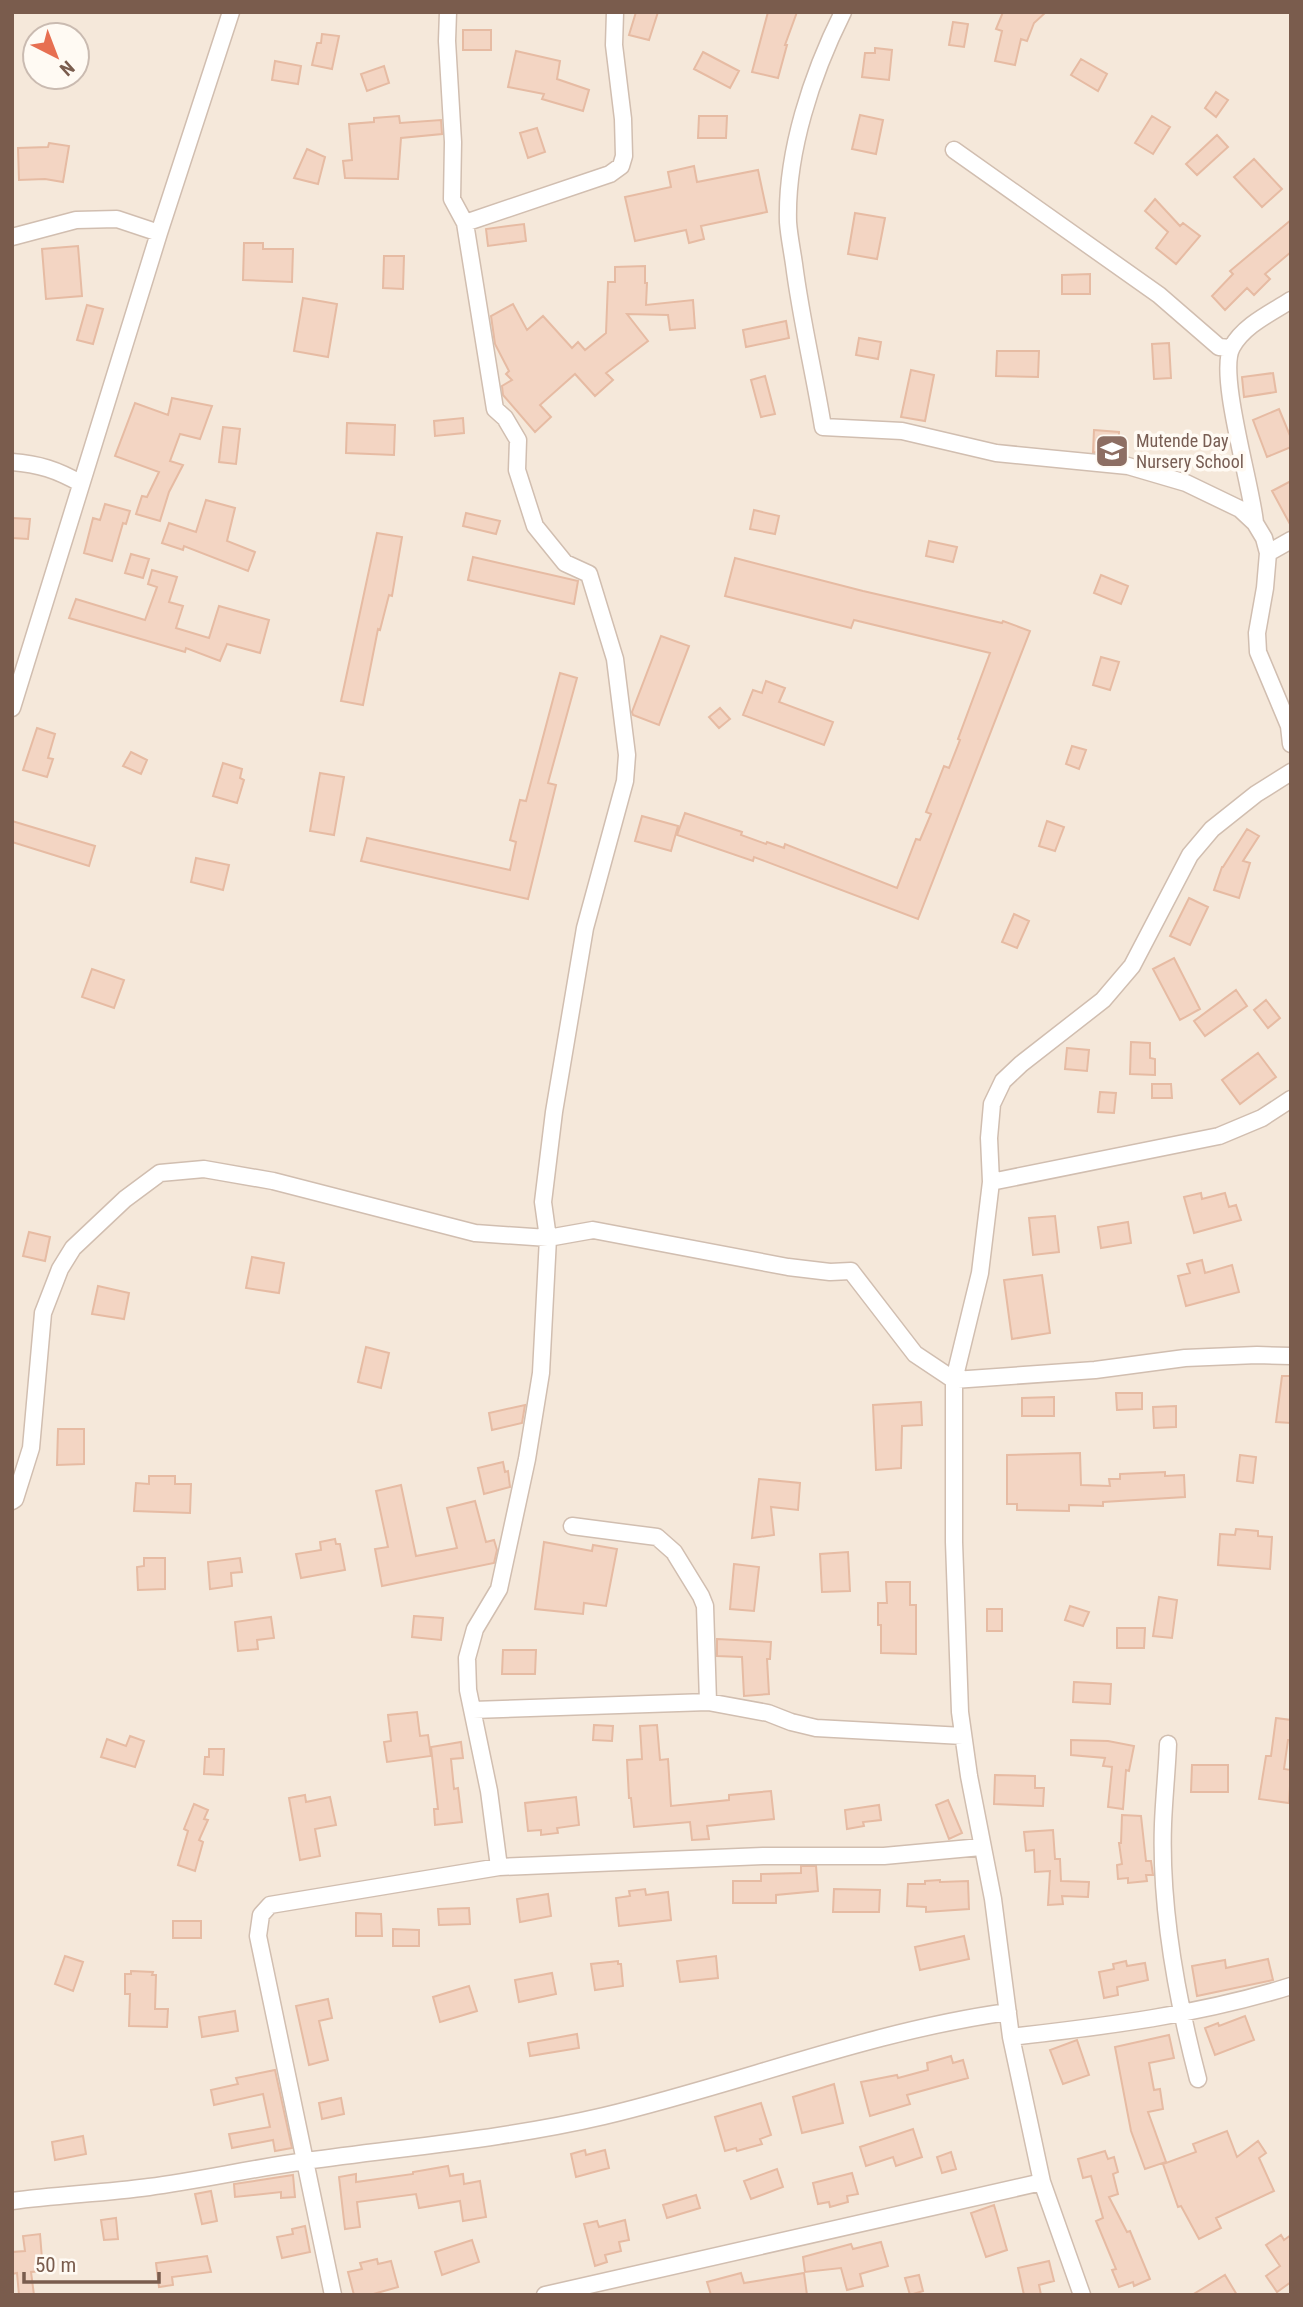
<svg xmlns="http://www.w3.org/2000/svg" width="1303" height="2307" font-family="'Roboto Condensed',sans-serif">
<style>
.residential{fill:#f5e8da;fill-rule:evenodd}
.building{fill:#f3d5c3;stroke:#e6bba3;stroke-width:2}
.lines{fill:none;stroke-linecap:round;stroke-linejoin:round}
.minor-casing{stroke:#d1beb0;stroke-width:19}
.minor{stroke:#fff;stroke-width:16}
.labels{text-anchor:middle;stroke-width:7;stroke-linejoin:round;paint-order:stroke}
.education-label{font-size:18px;fill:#785e54;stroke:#fffaf3;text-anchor:start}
</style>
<rect width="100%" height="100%" fill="#fdf6ec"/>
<!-- residential -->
<path class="residential" d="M12,12H1291V2295H12ZM35,35H77V77H35Z"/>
<!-- building -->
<path class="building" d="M636,12H658L649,40L629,35Z
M768,12H797L785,45H787L778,78L752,72Z
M1003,12H1046L1034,23L1027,41L1021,39L1015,65L995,61L1002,31L996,29Z
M953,22L968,24L964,47L949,45Z
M463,30H491V50H463Z
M322,34L339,36L332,69L312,65L317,43H321Z
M875,48L892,50L889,80L862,77L865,53H875Z
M516,51L560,61L557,79L589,90L583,111L542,99L544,94L508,87Z
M703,52L739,71L730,88L694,69Z
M1081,59L1107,74L1098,91L1071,75Z
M275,61L301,66L298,84L272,80Z
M384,66L389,83L367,91L361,74Z
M1216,92L1228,100L1216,117L1205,108Z
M860,115L883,120L876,154L852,149Z
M399,116L400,123L441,120L442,134L401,138L398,179L345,178L343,161L352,160L349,124L374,122V118Z
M699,116H727L726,138H698Z
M1152,116L1170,127L1153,154L1135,143Z
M537,128L545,152L528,158L520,133Z
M1217,135L1228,147L1197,175L1186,164Z
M49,143L69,146L63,182L45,179L19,180L18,148L48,147Z
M307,149L325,157L318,184L294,178Z
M1254,159L1282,189L1262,207L1234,177Z
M694,166L697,182L758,170L767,212L701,226L704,239L689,243L686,230L635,241L625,197L671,187L668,172Z
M1155,199L1180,226L1183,223L1200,236L1176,264L1156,248L1168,232L1145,211Z
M855,213L885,218L877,259L848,254Z
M1291,220V252L1265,274L1270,279L1254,295L1247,288L1225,310L1212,296L1233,274L1230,271Z
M524,224L526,241L488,246L486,229Z
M244,243H263V249H293L292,282L243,280Z
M78,246L82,296L46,299L42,249Z
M384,256H404L403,289L383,288Z
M645,266V283H647L646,305L693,300L695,328L670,330L668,315L627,314L648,341L606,373L613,380L595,396L575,374L540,405L551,417L535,432L503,395L502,386L512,380L506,374L509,371L495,344L491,316L513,304L527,330L543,316L572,348L578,342L585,350L606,333L608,282H615V267Z
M1090,274V294H1062V275Z
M303,298L337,304L328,357L294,351Z
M87,305L103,309L93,344L77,340Z
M786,321L789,338L746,347L743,330Z
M859,338L881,342L878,359L856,355Z
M1169,343L1171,378L1154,379L1152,344Z
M997,351H1039L1038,377L996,376Z
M911,370L934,375L925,421L901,417Z
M1273,373L1276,392L1244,397L1242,377Z
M765,376L775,414L761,417L751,380Z
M172,398L212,406L200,439L180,434L170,461L183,465L169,492L160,521L136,514L142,496L147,497L159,472L115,456L135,403L168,415Z
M1279,409L1291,438V447L1267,457L1253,420Z
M463,418L464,433L435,436L434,421Z
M347,423L395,425L394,455L346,453Z
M223,427L240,429L236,464L219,462Z
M1094,430L1119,432L1118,453L1093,452Z
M1291,481V526L1272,491Z
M206,500L235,508L227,541L255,552L248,571L184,546L183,550L162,543L169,523L196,532Z
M105,504L130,511L126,524L123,523L112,561L84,553L93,518L100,520Z
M754,510L779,516L775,534L750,529Z
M466,513L500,521L496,534L463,526Z
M12,518L30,519L28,539L12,538Z
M377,533L402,537L392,596L389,595L380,630L378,629L363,705L341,701Z
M929,541L957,547L953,562L926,556Z
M131,554L149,559L143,578L125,573Z
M473,557L578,581L574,604L468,580Z
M735,558L863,591L1002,623L1003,621L1030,631L918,919L754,857L753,861L677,835L685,813L742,832L741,835L766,844L767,842L784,848L785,844L897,888L916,839L920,840L931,814L926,812L944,766L949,768L960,740L958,739L990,653L854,620L851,628L725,596Z
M152,570L177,577L169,602L183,606L176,628L209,638L219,606L269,620L260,653L227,644L220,661L186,648L185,652L69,618L76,599L145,620L157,587L148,584Z
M1101,575L1128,586L1121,604L1094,593Z
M661,636L689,646L659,725L633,715L632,712Z
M1101,657L1119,662L1110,690L1093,685Z
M560,673L577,678L548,783L556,785L528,899L361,861L367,838L510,870L516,842L510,840L520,800L526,801Z
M766,681L785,688L779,702L833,722L824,745L743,715L753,690L762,693Z
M720,708L730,719L719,728L709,717Z
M37,728L55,734L48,758L53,759L47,777L23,770Z
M1072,746L1086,750L1079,769L1066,764Z
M131,752L147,760L141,774L123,766Z
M223,763L242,769L240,778L244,780L237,803L213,796Z
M320,773L344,777L334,835L310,831Z
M642,816L678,826L671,851L635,841Z
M12,821L95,846L89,866L12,842Z
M1047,821L1064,827L1055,851L1039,846Z
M1247,829L1259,836L1243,861L1250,863L1239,898L1214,890L1222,867H1223Z
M196,858L229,865L223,890L191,882Z
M1189,898L1208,907L1190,945L1170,936Z
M1014,914L1029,921L1017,948L1002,942Z
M1174,958L1200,1009L1180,1020L1153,969Z
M92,969L124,980L114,1008L82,997Z
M1236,990L1247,1006L1205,1036L1194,1021Z
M1266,1000L1280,1018L1268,1028L1254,1010Z
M1131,1042L1150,1043V1058L1155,1059V1075L1130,1074Z
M1067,1048L1089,1050L1087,1071L1065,1069Z
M1258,1053L1276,1077L1240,1104L1222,1080Z
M1152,1084H1171L1172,1098H1152Z
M1100,1092L1116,1093L1114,1113L1098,1112Z
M1201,1193L1202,1199L1225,1193L1229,1207L1236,1205L1241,1220L1194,1233L1184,1197Z
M1055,1216L1059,1252L1033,1255L1029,1218Z
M1128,1222L1131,1243L1101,1248L1098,1227Z
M29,1232L50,1237L45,1261L23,1256Z
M252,1257L284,1263L279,1293L246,1288Z
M1202,1260L1205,1273L1232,1265L1239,1292L1186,1306L1178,1276L1190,1273L1187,1264Z
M1042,1275L1050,1333L1012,1339L1004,1280Z
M98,1286L129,1293L124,1319L92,1314Z
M366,1347L389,1353L381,1388L358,1382Z
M1282,1376H1291V1423L1276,1422Z
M1116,1393H1142V1409L1117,1410Z
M1054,1397V1416H1022V1398Z
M921,1402L922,1425L902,1426L901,1468L876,1470L873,1405Z
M525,1405L522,1423L492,1430L489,1413Z
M1176,1406V1427L1154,1428L1153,1407Z
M58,1429H84V1464L57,1465Z
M1080,1453L1081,1485L1110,1486L1109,1479H1120V1474L1165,1472V1476L1184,1475L1185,1497L1103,1502V1506L1069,1505V1511L1017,1510V1504H1007V1455Z
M1240,1455L1256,1457L1253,1483L1237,1481Z
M503,1462L505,1472L508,1471L510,1487L484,1494L478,1468Z
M149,1476H175V1484H191L190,1513L134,1511L136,1483L149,1484Z
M759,1479L800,1483L798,1510L771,1507L774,1535L752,1538Z
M401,1485L416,1556L457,1548L447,1508L475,1501L486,1542L494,1540L497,1550L494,1563L382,1586L375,1549L388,1547L376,1491Z
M1236,1529L1258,1531V1536L1272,1537L1270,1569L1218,1565L1220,1534L1235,1535Z
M335,1539L336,1544H340L345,1570L301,1578L296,1554L321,1550L320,1542Z
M544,1542L592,1551L593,1545L617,1549L606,1606L584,1603L583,1614L535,1609Z
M848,1552L850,1591L822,1592L820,1554Z
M144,1558H165V1589L138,1590L137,1567L144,1566Z
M240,1558L242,1572L231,1573L232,1586L210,1589L208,1562Z
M734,1564L759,1567L754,1611L730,1609Z
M886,1582H910V1605H916V1654L881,1653V1625H878V1603H887Z
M1159,1597L1177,1600L1172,1638L1153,1636Z
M1070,1606L1089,1612L1083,1626L1065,1620Z
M987,1609H1002V1631H987Z
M414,1616L443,1618L441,1640L412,1637Z
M271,1617L274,1638L257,1640L258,1649L238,1651L235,1622Z
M1117,1628H1145L1144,1648H1117Z
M717,1639L771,1642L770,1659H767L769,1694L744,1696L742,1657L717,1656Z
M503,1650H536L535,1674H502Z
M1074,1682L1111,1684L1110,1704L1073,1702Z
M417,1712L420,1736L428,1735L431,1756L387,1762L384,1742L391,1741L388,1715Z
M1276,1718L1291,1720V1740H1288L1284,1769L1291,1770L1289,1803L1259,1799L1266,1756H1271Z
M594,1725L613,1726L612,1741L593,1740Z
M657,1725L660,1760L668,1759L671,1806L729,1800V1795L771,1791L774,1819L707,1826L709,1839L692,1840L690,1822L634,1827L631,1798H629L627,1760L642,1759L640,1726Z
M130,1736L144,1741L135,1767L101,1757L107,1739L126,1746Z
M1071,1740L1108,1741L1134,1746L1129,1771L1126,1770L1123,1809L1108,1807L1112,1767L1103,1766L1105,1758L1071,1755Z
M461,1742L463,1758L451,1759L454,1789L458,1788L462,1822L435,1825L434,1809H438L431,1747Z
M209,1749H224L223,1775L204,1774L205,1757H209Z
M1192,1765H1228V1792H1191Z
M995,1775L1035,1776V1788H1044L1043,1806L994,1804Z
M305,1795L306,1802L330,1797L336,1825L315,1829L320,1856L300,1860L289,1798Z
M576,1797L579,1825L557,1828L558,1833L541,1835V1830L528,1831L525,1803Z
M948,1800L962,1833L949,1839L936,1805Z
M194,1804L208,1810L204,1819L208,1820L199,1840L203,1842L195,1871L178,1865L188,1831L184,1829Z
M879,1805L881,1820L863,1822L864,1826L847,1829L845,1810Z
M1122,1815L1141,1816L1146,1861H1151L1153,1875H1146L1147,1881L1128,1883V1878L1118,1879L1117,1865L1122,1864L1119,1843H1121Z
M1053,1830L1055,1859H1060L1061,1881L1089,1882L1088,1897L1062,1896L1063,1904L1048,1905L1050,1871L1035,1872L1034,1850L1026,1851L1024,1832Z
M801,1866H816L818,1891L776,1895V1903H733V1881H761V1874L801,1873Z
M940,1880V1882L968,1881L969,1909L926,1912V1907L907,1906L908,1884H925V1881Z
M645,1889L646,1895L668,1892L671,1920L619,1926L616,1898L630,1896L629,1891Z
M834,1889L880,1890L879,1912H833Z
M548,1894L551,1916L520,1922L517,1899Z
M469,1908L470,1924L439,1925L438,1909Z
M356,1913L381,1914L382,1936H356Z
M173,1921H201V1938H173Z
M393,1929L419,1930V1946H393Z
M964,1936L969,1959L920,1970L915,1947Z
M65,1956L83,1962L73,1991L55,1984Z
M716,1956L718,1978L680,1982L677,1961Z
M1268,1959L1273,1980L1197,1996L1192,1966L1225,1960L1226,1968Z
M618,1961V1964H621L623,1986L595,1990L591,1964Z
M1126,1961L1127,1966L1145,1963L1148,1980L1117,1987L1118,1995L1104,1998L1099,1972L1114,1969L1113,1964Z
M131,1971L153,1972L152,1975H156L155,2009H168L167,2027L129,2026L130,1994H125V1974H131Z
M552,1973L556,1994L519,2002L515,1980Z
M469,1986L477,2011L440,2022L433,1997Z
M328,1999L332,2018L319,2021L328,2060L309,2065L296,2006Z
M235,2011L238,2031L202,2037L199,2017Z
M1245,2016L1254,2040L1215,2055L1205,2028L1218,2023L1219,2026Z
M577,2034L579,2048L530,2056L528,2043Z
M1169,2035L1174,2058L1149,2063L1154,2090L1160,2089L1163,2109L1148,2112L1166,2162L1145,2169L1131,2131L1115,2047Z
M1077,2040L1089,2075L1063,2084L1050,2050Z
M951,2056L953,2063L963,2060L968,2078L907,2095L910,2104L870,2116L861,2082L897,2075L898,2078L928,2070L927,2063Z
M275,2070L292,2148L275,2151L273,2140L232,2148L229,2134L270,2127L263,2094L214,2105L211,2090L238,2084L236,2078Z
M834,2084L843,2123L802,2133L793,2097Z
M341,2098L344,2114L322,2119L319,2103Z
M761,2103L771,2135L760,2139L762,2144L737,2151L736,2148L725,2151L715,2117Z
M913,2129L922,2157L896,2166L893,2157L866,2166L860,2147Z
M1227,2131L1237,2157L1258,2141L1266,2153L1259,2158L1274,2191L1216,2218L1221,2228L1199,2239L1181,2206L1178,2207L1163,2164L1196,2152L1193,2144Z
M83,2136L86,2154L55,2160L52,2142Z
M585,2150L586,2155L605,2150L609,2168L576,2177L571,2154Z
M1105,2151L1108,2159L1114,2157L1118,2172L1113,2174L1118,2194L1109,2197L1127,2232L1130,2231L1150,2279L1134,2286L1133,2282L1119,2287L1112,2270L1116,2269L1096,2221L1103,2218L1091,2176L1083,2178L1078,2159Z
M951,2152L956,2169L942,2173L937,2157Z
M448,2166L450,2176L463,2174L464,2184L480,2181L486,2217L463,2221L460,2201L419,2208L416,2194L357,2202L360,2227L345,2229L339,2177L356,2174V2182L413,2174V2172Z
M777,2169L783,2187L751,2199L744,2181Z
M852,2173L858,2194L847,2196L848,2202L830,2207L829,2202L818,2204L813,2183Z
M293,2175L295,2197L281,2198V2192L235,2197L234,2184Z
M211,2191L217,2221L202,2224L195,2194Z
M696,2195L700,2208L667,2218L663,2205Z
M994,2205L1007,2250L986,2257L971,2213Z
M116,2218L118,2239L104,2240L101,2220Z
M625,2220L629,2240L619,2242L621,2251L605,2255L607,2262L595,2266L584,2224L597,2221L599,2227Z
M305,2226L310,2252L282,2258L277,2237L293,2234L292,2229Z
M40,2234L43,2271L31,2272L34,2295H19L17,2273L12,2274V2252L25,2251L23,2236Z
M1281,2235L1284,2240L1291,2235V2282L1277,2292L1266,2276L1280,2266L1266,2245Z
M472,2240L479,2262L442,2275L435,2252Z
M881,2242L888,2266L860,2274L863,2286L847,2290L841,2268L805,2272L803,2257L851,2244L853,2249Z
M207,2256L211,2272L172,2277L173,2285L159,2287L156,2263Z
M377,2259L378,2264L391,2261L398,2287L370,2295H354L348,2272L362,2269L360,2263Z
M1049,2261L1054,2281L1039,2285L1041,2295H1024L1018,2268Z
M741,2273L744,2283L804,2273L807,2295H711L707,2282Z
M919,2275L923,2291L910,2295L905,2278Z
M1225,2275L1237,2295H1192Z"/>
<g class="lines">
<!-- minor casing -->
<g class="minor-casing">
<path id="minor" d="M448,12L447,41L453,142L452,199L465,223L495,409L505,418L518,440L517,470L535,526L565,563L589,574L615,659L627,755L625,781L585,928L554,1112L543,1202L548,1238L541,1373L527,1459L499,1589L475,1629L467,1658L468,1690L489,1791L499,1867
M843,12C812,74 786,152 788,222C789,236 792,250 794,264C801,319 814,372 823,427L902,431L996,453L1128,466L1186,483L1240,509L1255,523L1264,538L1268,553L1265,588L1257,633L1258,652L1289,726L1291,744
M954,150L1159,295L1219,347L1231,348
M465,223L610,174L621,166L624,156L623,119L614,45L615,12
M12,237L76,220L117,219L159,233
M12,462C39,464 57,470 80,483
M1255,523C1252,487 1217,373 1232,347C1244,325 1271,313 1291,300
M1268,553L1291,540
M12,708L159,233L231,12
M1291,772L1256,794L1212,829L1190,855L1132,966L1103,1000L1021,1064L1003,1081L992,1104L989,1138L991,1182L980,1273L954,1380L1095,1370L1185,1358L1257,1355L1291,1356
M991,1182L1219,1136L1262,1118L1291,1099
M12,1501L15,1499L31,1448L43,1313L60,1269L73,1248L125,1199L160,1173L204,1169L273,1181L475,1233L548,1238L593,1230L788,1267L830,1272L851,1271L915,1354L954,1380V1542L960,1712L969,1776L993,1899L1011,2037L1042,2182L1082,2295
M572,1526L657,1537L674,1552L701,1596L705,1606L708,1702L768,1713L791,1722L816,1728L963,1736
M473,1710L708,1702
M1168,1744C1167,1770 1164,1797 1163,1824C1160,1907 1177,1999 1198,2079
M1011,2037C1106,2026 1199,2015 1291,1986
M12,2201C58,2195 104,2193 149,2187C202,2180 253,2168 306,2161C405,2147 506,2139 604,2116C739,2084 870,2031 1008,2012
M333,2295L258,1936L261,1915L270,1905L499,1867L763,1856H884L981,1847
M545,2295L1042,2182"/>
</g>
<!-- minor -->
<use href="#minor" class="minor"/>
</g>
<!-- icons -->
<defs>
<g id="school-square" transform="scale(1.75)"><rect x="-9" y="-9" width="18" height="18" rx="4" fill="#8d6e63" stroke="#fffaf3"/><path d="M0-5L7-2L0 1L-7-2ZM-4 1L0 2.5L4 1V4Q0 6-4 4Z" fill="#fff"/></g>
</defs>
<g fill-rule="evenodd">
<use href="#school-square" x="1112" y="451"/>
</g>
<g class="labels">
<!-- education labels -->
<g class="education-label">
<text x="1136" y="447">Mutende Day<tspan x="1136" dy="21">Nursery School</tspan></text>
</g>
</g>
<!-- border -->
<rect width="1303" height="2307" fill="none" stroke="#7a5c4d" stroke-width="28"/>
<!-- north arrow -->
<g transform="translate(56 56) rotate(138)"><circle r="33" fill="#fffaf3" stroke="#cabbb1" stroke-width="2"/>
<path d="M0-5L12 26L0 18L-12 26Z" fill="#e76f51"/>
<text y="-10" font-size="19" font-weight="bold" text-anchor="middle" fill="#7a5c4d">N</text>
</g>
<!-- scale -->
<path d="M24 2272v10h135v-10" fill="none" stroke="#7a5c4d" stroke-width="3.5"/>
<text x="35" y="2272" font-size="21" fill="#7a5c4d" stroke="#fffaf3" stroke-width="5" paint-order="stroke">50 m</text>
</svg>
